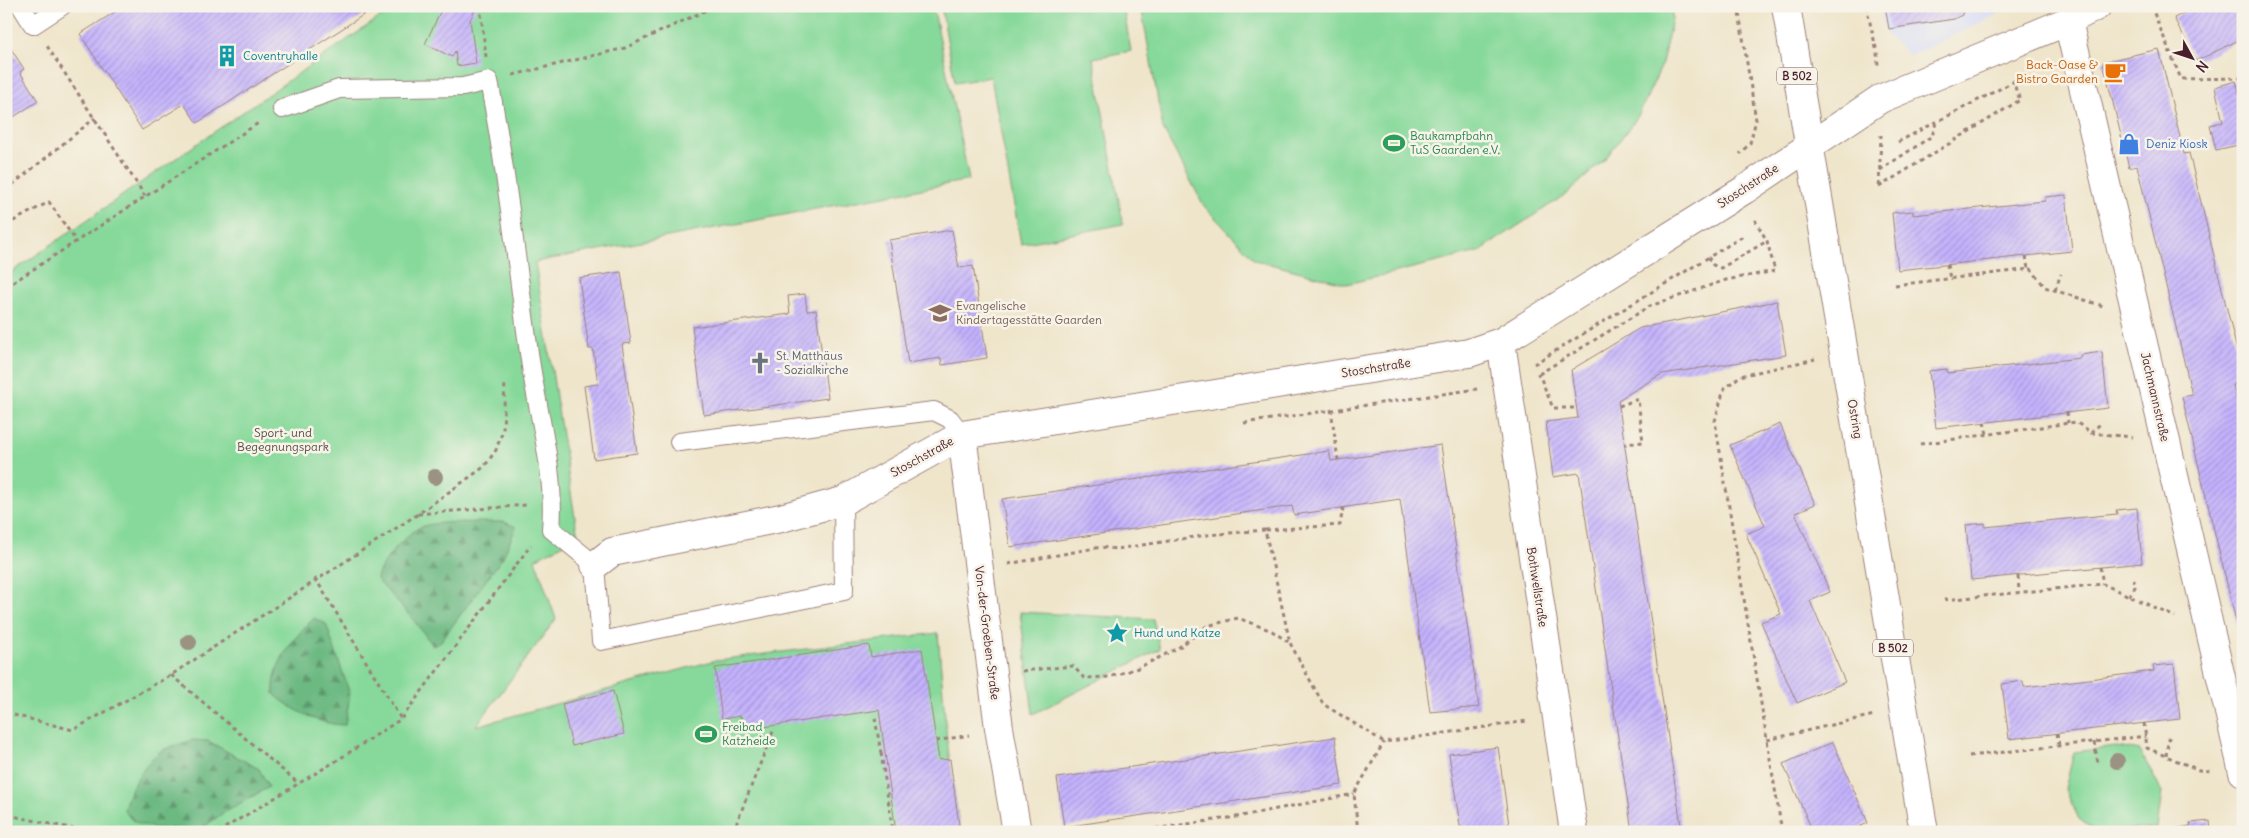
<svg xmlns="http://www.w3.org/2000/svg" width="2249" height="838" font-family="Delius,sans-serif">
<style>
.built{fill:#d2d9f9}
.green{fill:#86d99a;stroke:#687c62}
.forest{fill:url(#forest-firs);stroke:#5b6c56}
.building{fill:url(#building-hatch)}
.lines{fill:none;stroke-linecap:round;stroke-linejoin:round}
.lane-casing{stroke:#9c827b;stroke-width:20}
.street-casing{stroke:#9c827b;stroke-width:30}
.primary-casing{stroke:#9c827b;stroke-width:30}
.path{stroke:#9c827b;stroke-width:3;stroke-dasharray:4 4;stroke-linecap:butt}
.lane{stroke:#fff;stroke-width:18}
.street{stroke:#fff;stroke-width:28}
.primary{stroke:#fff;stroke-width:28}
.tree{fill:#9c9282}
.labels{text-anchor:middle;stroke-width:5;stroke-linejoin:round;paint-order:stroke}
.shield{fill:#f7f3e8;stroke:#7e5f64;stroke-width:1}
.shield-label{font-size:11px;font-weight:bold;fill:#4a1f2b}
.culture-label{font-size:12px;fill:#0d838f;stroke:#f7f3e8;text-anchor:start}
.food-label{font-size:12px;fill:#c56008;stroke:#f7f3e8;text-anchor:end}
.leisure-label{font-size:12px;fill:#27864d;stroke:#f7f3e8;text-anchor:start}
.shop-label{font-size:12px;fill:#366cbe;stroke:#f7f3e8;text-anchor:start}
.street-label{font-size:12px;fill:#4a1f2b;stroke:#f7f3e8}
.education-label{font-size:12px;fill:#785e54;stroke:#f7f3e8;text-anchor:start}
.worship-label{font-size:12px;fill:#5b616d;stroke:#f7f3e8;text-anchor:start}
.park-label{font-size:12px;fill:#594e47;stroke:#f7f3e8}
</style>
<defs>
<pattern id="forest-firs" width="22" height="20" patternUnits="userSpaceOnUse" patternTransform="scale(1.25)"><rect width="22" height="20" fill="#6cb982"/><path d="M5 1l3.5 6h-7zM16 11l3.5 6h-7z" fill="#5b966b"/></pattern>
<pattern id="building-hatch" width="6" height="6" patternUnits="userSpaceOnUse" patternTransform="scale(1.25)"><rect width="6" height="6" fill="#c4b3fe"/><path d="M-1 1l2-2M0 6l6-6M5 7l2-2" fill="none" stroke="#a191ce"/></pattern>
</defs>
<rect width="100%" height="100%" fill="#f7f3e8"/>
<filter id="ink" filterUnits="userSpaceOnUse"><feTurbulence type="fractalNoise" baseFrequency=".02" numOctaves="2"/><feDisplacementMap in="SourceGraphic" scale="10" xChannelSelector="R" yChannelSelector="G"/><feConvolveMatrix kernelMatrix="1 2 1 2 8 2 1 2 1" color-interpolation-filters="sRGB"/></filter>
<filter id="wash" filterUnits="userSpaceOnUse"><feTurbulence type="fractalNoise" baseFrequency=".0096" numOctaves="4" result="noise"/><feDisplacementMap in="SourceGraphic" scale="20" xChannelSelector="R" yChannelSelector="G"/><feGaussianBlur stdDeviation="1.12" result="paint"/><feColorMatrix in="noise" values="0 0 0 0 0 0 0 0 0 0 0 0 0 0 0 0 0 1.4 0 .05"/><feComposite in="paint" operator="in"/></filter>
<g filter="url(#wash)">
<rect width="100%" height="100%" fill="#efe5cb"/>
<!-- built -->
<path class="built" d="M1880,6H2015L1910,56L1886,34Z"/>
<!-- green -->
<path class="green" d="M396,6H933L969,180L535,262L578,537L535,559L556,619L476,726L716,660L938,633L947,741L960,832H6V276Z
M941,6H1123L1131,51L1093,58L1123,224L1021,244L991,77L955,83Z
M1141,6H1672V19L1661,67L1638,116L1606,158L1568,193L1478,252L1347,284L1255,260L1204,206L1163,129Z
M1020,612L1153,619L1160,649L1033,714Z
M2117,747L2140,751L2162,792L2157,828L2096,832L2079,819L2065,789L2074,752Z"/>
<!-- forest -->
<path class="forest" d="M476,522H504L516,527L503,557L441,641L433,646C417,622 396,601 377,579C378,565 407,532 421,527C437,521 459,523 476,522Z
M314,618L326,624L350,694L345,725C320,725 292,710 274,694C272,663 293,639 314,618Z
M193,740L208,741L259,769L269,787L223,813L197,832L168,831L140,824L132,820L124,811C126,793 147,758 163,750C172,746 184,743 193,740Z"/>
<g id="blocks">
<!-- building -->
<path class="building" d="M120,6H377L197,123L184,104L142,130L80,34L121,8Z
M443,6H477L470,20L476,63L457,66L455,51L452,57L425,44Z
M1885,6H1964L1962,15L1954,19L1889,29Z
M2198,6H2243V38L2196,61L2174,18Z
M6,41L24,69L20,72L38,101L6,122Z
M2159,49L2184,154L2189,153L2243,375V383L2233,385L2243,427V650L2182,397L2192,395L2175,323L2137,166L2129,168L2103,62Z
M2236,81L2243,107V144L2216,150L2210,125L2223,122L2215,87Z
M2066,195L2072,251L1898,270L1892,213L1913,211V215L2045,201V197Z
M952,230L959,268L973,266L987,358L942,365L941,358L908,363L889,240Z
M621,272L631,343L622,344L637,453L594,459L584,386L598,384L593,349H589L579,278Z
M805,294L807,311L816,310L828,398L704,415L692,327L790,314L788,296Z
M1777,301L1786,355L1662,374L1618,400L1682,832H1632L1579,473L1553,477L1546,422L1578,418L1571,370L1640,328Z
M2102,352L2108,408L1936,428L1929,371L1947,369V373L2080,358V355Z
M1780,424L1815,504L1795,513L1830,592L1810,601L1845,682L1797,703L1761,622L1781,614L1746,534L1765,526L1730,445Z
M1441,445L1479,707L1430,712L1400,499L1294,515L1292,506L1010,547L1002,499L1329,451L1331,461Z
M2137,508L2142,563L1971,580L1966,525L1985,523V527L2117,514L2116,510Z
M869,645L871,657L922,649L939,760L950,759L960,832H896L879,710L743,730L741,716L722,719L715,668Z
M2174,664L2180,719L2009,739L2002,684L2023,681L2024,687L2154,671L2153,666Z
M613,691L624,734L572,746L562,704Z
M1335,737L1342,785L1064,827L1057,778Z
M1833,742L1868,823L1848,832H1813L1783,764Z
M1498,747L1510,832H1461L1449,754Z
M2210,821L2211,832H2153L2191,826L2190,823Z"/>
</g>
</g>
<g filter="url(#ink)">
<use href="#blocks" fill-opacity="0" stroke="#9c827b" stroke-width="1"/>
<g class="lines">
<!-- lane casing -->
<g class="lane-casing">
<path id="lane" d="M21,6L33,25L62,6
M282,109L339,89L463,87L489,81C507,173 517,267 530,360C538,415 556,473 551,529L595,565L601,641L844,591L843,501
M679,442L934,411L950,419L962,435"/>
</g>
<!-- street casing -->
<g class="street-casing">
<path id="street" d="M2068,21L2243,772
M1501,342L1574,832
M962,435L999,728L1017,832
M595,565L612,552L781,518L843,501L962,435L1469,353L1501,342L1744,190L1880,99L2068,21L2097,6"/>
</g>
<!-- primary casing -->
<g class="primary-casing">
<path id="primary" d="M1786,6L1924,832"/>
</g>
<!-- path -->
<path class="path" d="M484,6L481,14L486,57
M1738,6L1756,120L1750,143L1740,154
M1866,6L1877,52L1878,66
M2151,6L2181,79L2243,78
M47,46L145,196
M513,75L625,48L715,6
M1898,142L2013,82L2018,77
M1880,170L1932,136L1937,120
M1879,186L1881,135
M1879,187L2020,100L2013,82
M6,190L95,118
M6,225L49,202L76,241
M2026,256L2028,269
M1708,257L1713,265L1721,268L1767,241
M1947,265L1950,278
M1895,285L2031,269L2045,287L2103,306
M6,287L260,122
M2055,290L2061,274
M1534,364L1745,235
M1539,374L1650,306L1726,280L1775,271L1767,241L1755,220
M1537,375L1539,374L1553,408H1577
M1619,406L1638,399L1643,442L1624,444
M1331,409L1338,460
M2067,412L2068,423
M1984,422L1987,434
M1244,423L1477,389
M2091,433L2101,423
M1920,444L2076,422L2091,433L2133,437
M418,514L527,505
M1266,530L1340,525L1343,508
M1008,564L1101,547L1117,549L1207,535L1265,530L1290,643L1323,704L1384,742L1527,721
M2100,567L2103,584L2175,617
M2018,576L2019,592
M315,578L401,719
M2129,596L2135,587L2134,579
M1944,600L2103,584
M1022,671L1073,666L1084,678L1109,677L1138,668L1178,648L1207,626L1238,618L1272,631L1290,643
M171,675L299,784
M6,713L73,730L171,675L418,514L484,467L496,450L503,430L505,382
M875,718L881,753L885,752
M2144,723L2147,748L2199,770L2213,771
M2057,733L2059,746
M1767,740L1874,715
M936,741L969,735
M2094,742L2098,763
M881,753L893,832
M1969,756L2146,736
M2166,756L2169,737
M6,813L14,832
M8,815L89,832
M218,832L336,761L401,719L531,545
M733,832L774,729
M1132,832L1236,817L1354,794
M1358,832L1354,794L1384,742
M1782,832L1715,421L1724,389L1740,376L1815,359"/>
<!-- lane -->
<use href="#lane" class="lane"/>
<!-- street -->
<use href="#street" class="street"/>
<!-- primary -->
<use href="#primary" class="primary"/>
</g>
<!-- trees -->
<g class="tree">
<circle cx="435" cy="477" r="8"/>
<circle cx="189" cy="642" r="8"/>
<circle cx="2117" cy="761" r="8"/>
</g>
</g>
<!-- icons -->
<defs>
<g id="building-bare" transform="scale(1.725)"><path d="M-4-6H4V6H1V3H-1V6H-4ZM-2.5-4.3h1.7v1.8h-1.7ZM.8-4.3h1.7v1.8H.8ZM-2.5-1h1.7V.8h-1.7ZM.8-1h1.7V.8H.8Z" fill="#0f9aa8" stroke="#f7f3e8" stroke-width="2.5" paint-order="stroke"/></g>
<g id="cafe-bare" transform="scale(1.725)"><path d="M-5.5-4.5H6V0H3Q3 3.5 0 3.5H-2.5Q-5.5 3.5-5.5 0ZM3-3.2v2h1.7v-2ZM-6 4.5H4V6H-6Z" fill="#e8710a" stroke="#f7f3e8" stroke-width="2.5" paint-order="stroke"/></g>
<g id="stadium-bare" transform="scale(1.725)"><path d="M0-5a6.5 5 0 1 0 0 10a6.5 5 0 1 0 0-10ZM-3.5-1.8h7v3.6h-7Z" fill="#2e9e5b" stroke="#f7f3e8" stroke-width="2.5" paint-order="stroke"/></g>
<g id="shop-bare" transform="scale(1.725)"><path d="M-5-2.5h2.3a2.7 3.5 0 0 1 5.4 0H5L5.5 6h-11ZM-1.5-2.5h3a1.5 2.3 0 0 0-3 0Z" fill="#3f7fe0" stroke="#f7f3e8" stroke-width="2.5" paint-order="stroke"/></g>
<g id="school-bare" transform="scale(1.725)"><path d="M0-5L7-2L0 1L-7-2ZM-4 1L0 2.5L4 1V4Q0 6-4 4Z" fill="#8d6e63" stroke="#f7f3e8" stroke-width="2.5" paint-order="stroke"/></g>
<g id="church-bare" transform="scale(1.725)"><path d="M-1.2-6h2.4v3.5h3.3v2.4h-3.3V6h-2.4V-.1h-3.3v-2.4h3.3Z" fill="#6b7280" stroke="#f7f3e8" stroke-width="2.5" paint-order="stroke"/></g>
<g id="sight-bare" transform="scale(1.725)"><path d="M0-6L1.8-2.2L6-1.7L2.9 1.2L3.7 5.4L0 3.3L-3.7 5.4L-2.9 1.2L-6-1.7L-1.8-2.2Z" fill="#0f9aa8" stroke="#f7f3e8" stroke-width="2.5" paint-order="stroke"/></g>
</defs>
<g fill-rule="evenodd">
<use href="#building-bare" x="227" y="56"/>
<use href="#cafe-bare" x="2115" y="72"/>
<use href="#stadium-bare" x="1394" y="143"/>
<use href="#shop-bare" x="2129" y="144"/>
<use href="#school-bare" x="940" y="313"/>
<use href="#church-bare" x="760" y="363"/>
<use href="#sight-bare" x="1117" y="633"/>
<use href="#stadium-bare" x="706" y="734"/>
</g>
<g class="labels">
<!-- shield labels -->
<g class="shield">
<rect x="1777" y="67.5" width="40" height="17" rx="4"/>
<rect x="1873" y="639.5" width="40" height="17" rx="4"/>
</g>
<g class="shield-label">
<text x="1797" y="80">B 502</text>
<text x="1893" y="652">B 502</text>
</g>
<!-- culture labels -->
<g class="culture-label">
<text x="243" y="60">Coventryhalle</text>
<text x="1134" y="637">Hund und Katze</text>
</g>
<!-- food labels -->
<g class="food-label">
<text x="2098" y="69">Back-Oase &amp;<tspan x="2098" dy="14">Bistro Gaarden</tspan></text>
</g>
<!-- leisure labels -->
<g class="leisure-label">
<text x="1410" y="140">Baukampfbahn<tspan x="1410" dy="14">TuS Gaarden e.V.</tspan></text>
<text x="722" y="731">Freibad<tspan x="722" dy="14">Katzheide</tspan></text>
</g>
<!-- shop labels -->
<g class="shop-label">
<text x="2146" y="148">Deniz Kiosk</text>
</g>
<!-- street labels -->
<g class="street-label">
<text transform="translate(1748 186) rotate(-33)" y="4">Stoschstraße</text>
<text transform="translate(1376 368) rotate(-9)" y="4">Stoschstraße</text>
<text transform="translate(2155 397) rotate(77)" y="4">Jachmannstraße</text>
<text transform="translate(1855 419) rotate(80)" y="4">Ostring</text>
<text transform="translate(922 457) rotate(-29)" y="4">Stoschstraße</text>
<text transform="translate(1537 587) rotate(81)" y="4">Bothwellstraße</text>
<text transform="translate(987 633) rotate(83)" y="4">Von-der-Groeben-Straße</text>
</g>
<!-- education labels -->
<g class="education-label">
<text x="956" y="310">Evangelische<tspan x="956" dy="14">Kindertagesstätte Gaarden</tspan></text>
</g>
<!-- worship labels -->
<g class="worship-label">
<text x="776" y="360">St. Matthäus<tspan x="776" dy="14">- Sozialkirche</tspan></text>
</g>
<!-- park labels -->
<g class="park-label">
<text x="283" y="437">Sport- und<tspan x="283" dy="14">Begegnungspark</tspan></text>
</g>
</g>
<!-- margin -->
<rect width="2249" height="838" fill="none" stroke="#f7f3e8" stroke-width="25"/>
<!-- north arrow -->
<g transform="translate(2192 58) rotate(130)" stroke="#f7f3e8" stroke-width="4" paint-order="stroke">
<path d="M0-4L9 19L0 12L-9 19Z" fill="#4a1f2b"/>
<text y="-8" font-size="14" font-weight="bold" text-anchor="middle" fill="#4a1f2b">N</text>
</g>
</svg>
